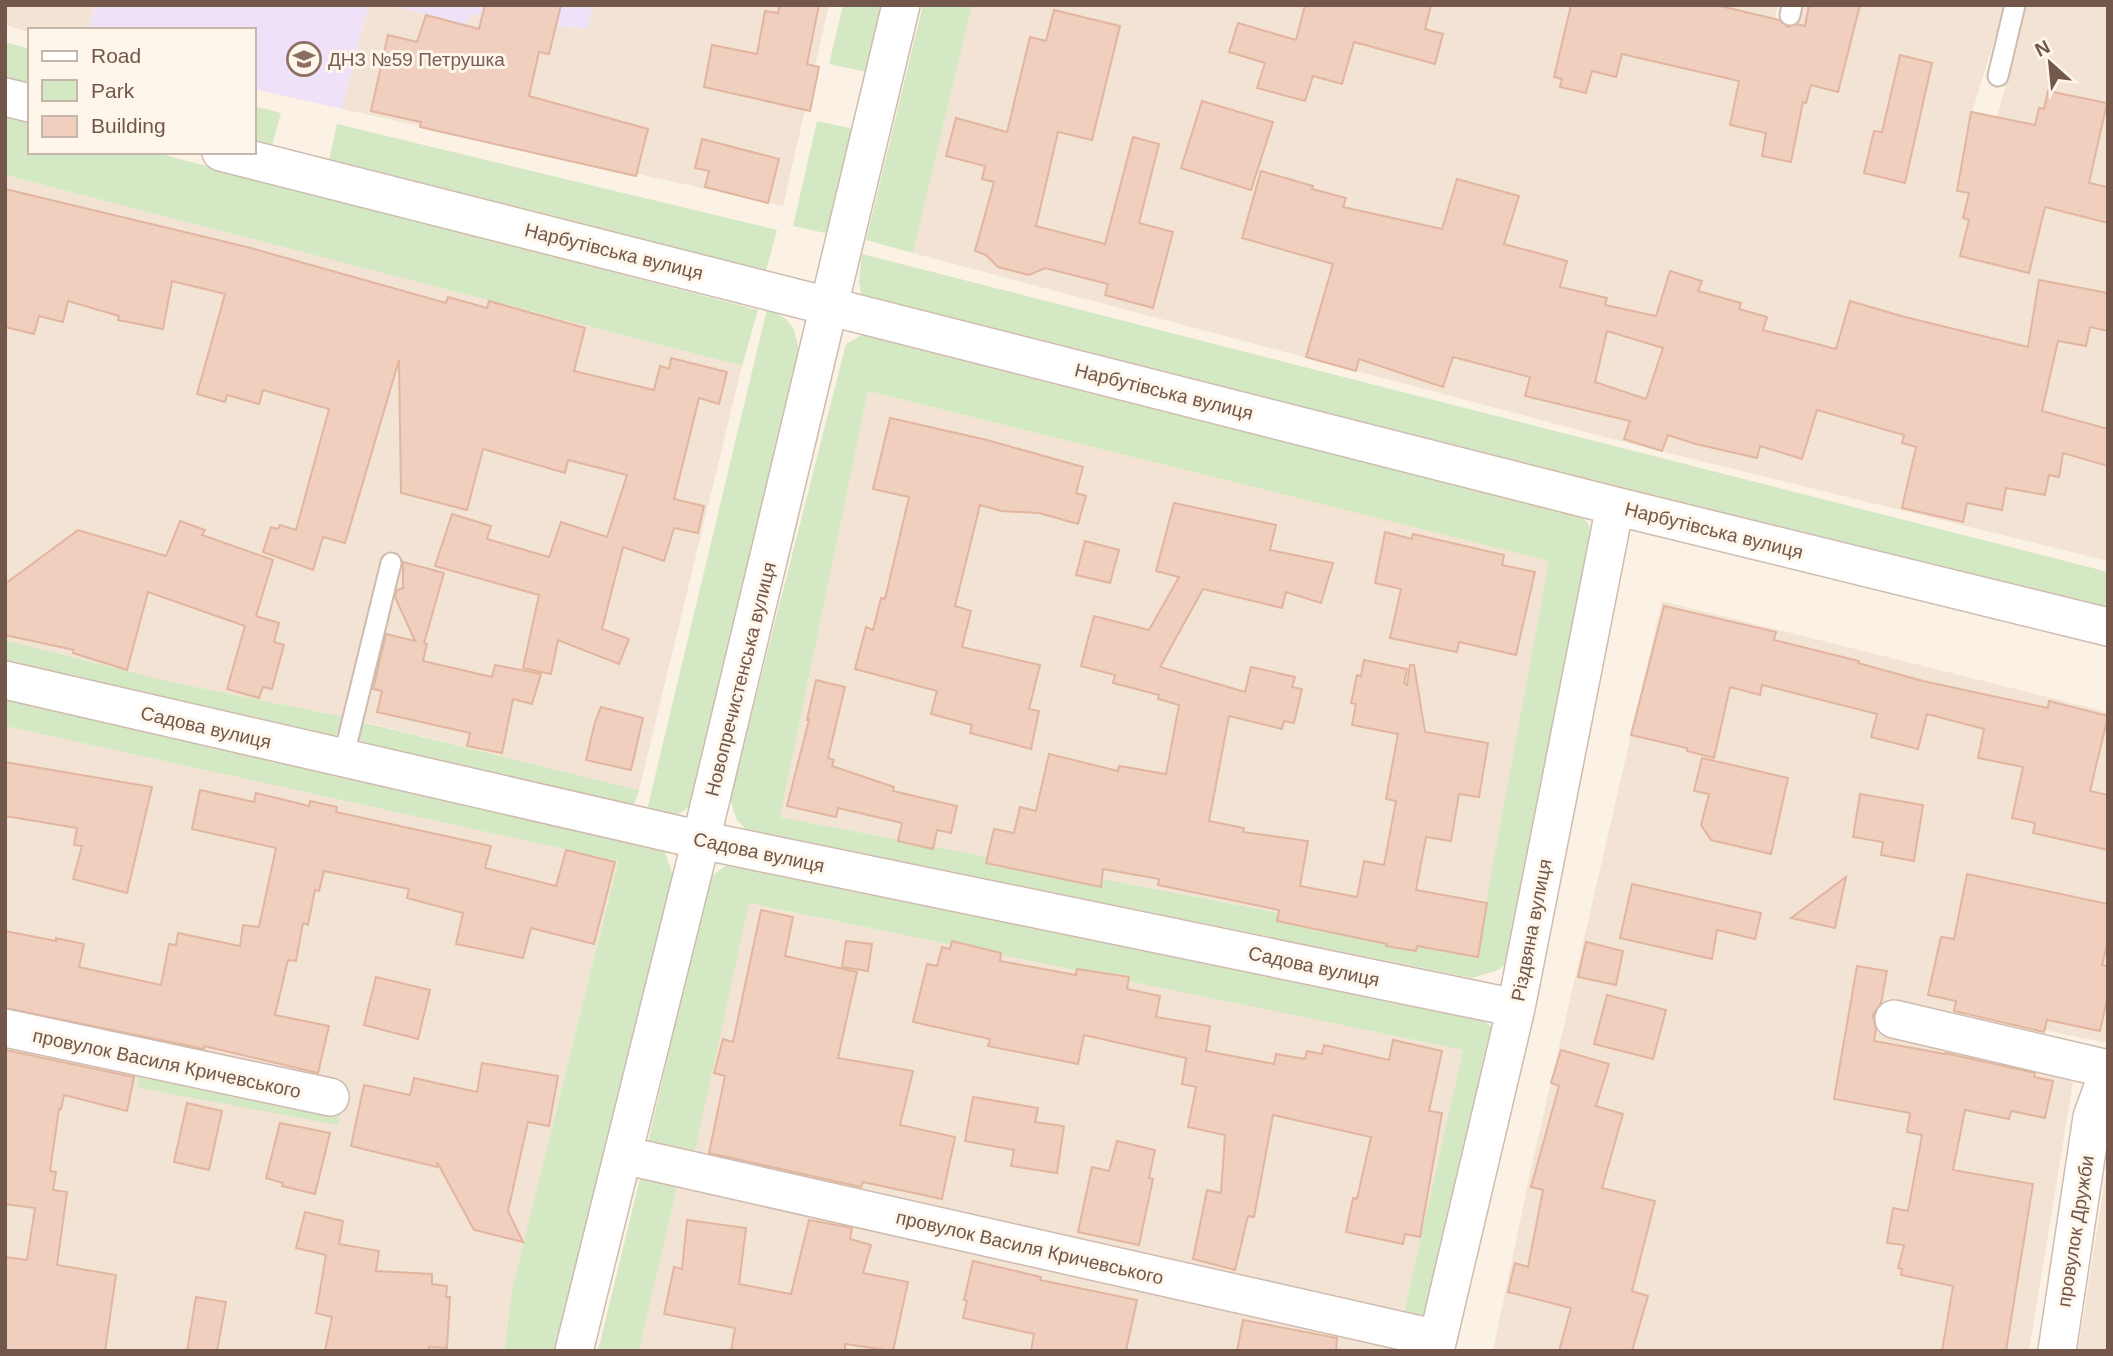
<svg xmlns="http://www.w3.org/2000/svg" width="2113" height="1356" font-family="Helvetica,sans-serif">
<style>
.residential{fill:#f3e3d4}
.education{fill:#efe2f8}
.green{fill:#d5e8c4;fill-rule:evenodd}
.building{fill:#f0cfbe;stroke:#e2b59f;stroke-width:2;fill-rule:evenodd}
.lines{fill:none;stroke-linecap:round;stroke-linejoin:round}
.lane-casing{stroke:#cfbbaf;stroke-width:23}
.street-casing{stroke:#cfbbaf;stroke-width:40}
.lane{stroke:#fff;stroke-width:19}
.street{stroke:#fff;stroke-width:37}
.labels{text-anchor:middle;stroke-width:6;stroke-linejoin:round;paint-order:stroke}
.education-label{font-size:19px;fill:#785e54;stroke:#fef6eb;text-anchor:start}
.street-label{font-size:19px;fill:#73574b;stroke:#fef6eb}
</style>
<rect width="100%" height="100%" fill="#fbf2e5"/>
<!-- residential -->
<path class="residential" d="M5,5H94L89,30H30V32L5,25Z
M369,5H390L464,25L472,15H482L514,22L587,29L594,5H829L783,206L342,109Z
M972,5H1778L1766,50L1788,60L1802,5H2005L1973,109L1982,130L1997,117L2027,5H2108V561L1635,445L913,253Z
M5,175L742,366L639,790L345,717L171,682L5,640Z
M868,391L1550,561L1477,951L780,817Z
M1662,601L2108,712V1043L1886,998L1879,1033L2074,1076L2029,1351H1493L1532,1164Z
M5,726L618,861L513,1285L504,1351H5V1045L136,1067L338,1125L344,1087L5,1014Z
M748,903L1463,1050L1403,1317L693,1160Z
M2108,1160V1351H2078Z
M678,1183L1397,1347L1396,1351H639Z"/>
<!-- education -->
<path class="education" d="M94,5H369L342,109L254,89V30H89Z
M390,5H593L587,29L514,22L482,15H472L464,25Z"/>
<!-- green -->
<path class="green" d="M843,5H883L867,72L829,64Z
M923,5H972L913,253L866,240Z
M5,42L30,49V90L5,83Z
M254,106L281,113L270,153L254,148Z
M5,114L30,120V152H153L758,310L742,366L5,175Z
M817,121L854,129L829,234L793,226Z
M337,124L777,230L765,275L327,169Z
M862,254L2108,572V608L862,299L859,282Z
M767,309C794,320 793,326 800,353L692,804C675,820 667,818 646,814Z
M862,335H888L1578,512L1589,525L1592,544L1511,960L1498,970L1472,978L746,830L736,819L730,798L846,344ZM868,391L1549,561L1477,951L780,817Z
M5,640L171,682L345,717L331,744L5,666Z
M5,695L664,850L674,878L558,1351H504L513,1285L618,861L5,726Z
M362,722L639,790L632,812L357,753Z
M740,862L1479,1018L1491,1026L1496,1042L1433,1319L1403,1317L1463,1050L749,903L693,1160L646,1151L709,878L725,866Z
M136,1067L341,1109L338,1125L139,1088Z
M641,1174L678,1183L639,1351H598Z"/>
<!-- building -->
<path class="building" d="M485,5H561L549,54L539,52L529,96L648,129L636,176L420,127L421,122L371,111L388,35L417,42L426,15L479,29Z
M780,5H819L807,64L819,67L810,111L704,87L712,45L757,54L765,11L778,13Z
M1305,5H1431L1425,29L1443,34L1435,64L1354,42L1342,84L1313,76L1305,101L1257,88L1265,63L1229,52L1238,23L1296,40Z
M1571,5H1716L1779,20L1788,27L1797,24L1805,26L1809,5H1860L1838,92L1811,85L1806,103L1803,102L1791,162L1762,156L1766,133L1730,125L1739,81L1622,54L1616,77L1592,71L1586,93L1560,87L1562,79L1554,77Z
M1054,10L1120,26L1092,140L1058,132L1036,226L1105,244L1133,137L1159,144L1139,223L1173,232L1153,308L1105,295L1108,284L1045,268L1029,275L998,267L986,255L975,251L994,182L982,179L985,166L946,156L956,118L1007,132L1030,37L1046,41Z
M1900,55L1932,63L1905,183L1864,173L1874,131L1882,132Z
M2048,91L2107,103L2089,183L2108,187V223L2045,207L2029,273L1960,256L1969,220L1963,218L1969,193L1957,191L1971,112L2035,125L2039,108L2044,109Z
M1202,101L1273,122L1251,190L1181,168Z
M702,139L779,159L768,203L705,187L709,171L695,168Z
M1261,171L1313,186L1312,189L1346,198L1343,207L1442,229L1457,179L1519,196L1504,244L1567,261L1560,287L1607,298L1605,305L1656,316L1670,271L1702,281L1698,291L1741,303L1739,309L1767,317L1763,330L1836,349L1850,301L1905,317L2028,347L2039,280L2108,293V331L2090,327L2086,346L2058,341L2042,411L2108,429V466L2063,453L2059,477L2049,475L2045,495L2006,488L2002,510L1967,503L1963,522L1902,508L1916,447L1902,443L1904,435L1817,410L1802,459L1760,446L1757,458L1696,444L1668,435L1662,451L1624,439L1630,421L1525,396L1530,377L1453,357L1443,387L1359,359L1356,371L1306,357L1333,264L1242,238ZM1607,331L1663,348L1646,399L1595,382Z
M5,189L247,247L446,303L448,297L487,308L489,301L585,328L574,371L654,390L660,366L669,369L671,358L727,372L719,404L699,398L674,499L704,506L698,533L674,528L664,561L623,547L602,629L629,639L619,664L558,640L551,674L523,668L539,595L435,566L452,514L491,526L487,539L549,557L561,522L607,537L627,475L568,460L565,473L483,449L467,510L401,493L399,360L345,543L323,537L313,570L263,552L271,527L278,529L280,525L296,530L329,409L263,390L259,404L227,395L225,402L197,394L225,294L172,281L163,329L118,320L119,316L68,301L63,322L39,316L34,334L5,327Z
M890,418L987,440L1083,467L1076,493L1086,496L1078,524L1039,513L1001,511L980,505L955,606L971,611L962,647L1040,665L1029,709L1039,711L1031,749L970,733L972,725L931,714L937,691L855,669L866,627L873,630L881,598L885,599L909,497L873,489Z
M1174,503L1276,525L1270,550L1333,563L1321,603L1286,592L1282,608L1203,589L1160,667L1245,692L1251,667L1295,677L1292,687L1302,689L1294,723L1284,721L1282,729L1229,716L1209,821L1244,828L1243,832L1308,841L1300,886L1357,897L1364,861L1384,865L1396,801L1386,799L1398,734L1352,725L1356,704L1351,703L1357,675L1361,676L1364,660L1407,669L1404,683L1407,685L1410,665H1414L1425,732L1488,743L1479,797L1459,794L1451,841L1426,837L1416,890L1487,903L1478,957L1417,946L1416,951L1386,946L1387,944L1277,921L1279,910L1158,885L1159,879L1103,869L1101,887L986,863L994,829L1014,833L1020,807L1036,811L1049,754L1118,771L1119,766L1166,774L1179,705L1158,699L1159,695L1113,683L1115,675L1081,666L1094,616L1149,630L1179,577L1156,571Z
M180,521L205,530L202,535L273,560L256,616L279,623L274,642L284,645L272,689L263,687L259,698L227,689L245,626L148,592L127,670L73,653L74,650L5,635V584L78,530L166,556Z
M1385,532L1412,539L1413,534L1504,555L1502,565L1535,572L1516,655L1459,642L1457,652L1390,638L1401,589L1375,583Z
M1085,541L1119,550L1110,583L1076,575Z
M403,562L444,573L424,643L427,644L423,661L492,677L495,665L541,674L532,704L513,699L502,753L467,746L470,733L377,712L382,691L373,689L386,634L415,641L395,597L397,590L403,588Z
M1664,606L1776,632L1774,640L1859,661L1858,663L1923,681L2048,708L2049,701L2108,716L2090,791L2108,795V850L2033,833L2035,823L2012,818L2023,767L1978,758L1984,729L1927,714L1918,749L1871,737L1877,714L1762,685L1760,695L1730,687L1714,758L1687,751V748L1631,735Z
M816,680L845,687L828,758L834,760L832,766L894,787L893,791L957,806L951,833L937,830L933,849L898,841L902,823L838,808L836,817L787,806L809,720H807Z
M601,707L643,718L631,770L586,760L595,722Z
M1702,758L1788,778L1771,854L1711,840L1701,825L1709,794L1694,791Z
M5,762L152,787L127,893L73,879L82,846L74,845L77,828L5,816Z
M200,790L254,802L256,793L309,806L310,801L337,807L336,812L491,846L485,868L556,886L566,850L615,862L594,944L531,928L523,958L456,944L463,913L407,898L409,889L324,871L319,891L315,890L308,925L303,923L296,961L288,960L275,1015L329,1026L318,1073L204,1046V1049L5,1008V931L56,941V938L84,944L79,967L161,985L169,944L176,945L178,933L240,946L243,925L259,927L276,848L192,829Z
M1860,794L1923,805L1914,861L1881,855L1883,842L1853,837Z
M1967,874L2108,904V940L2102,965L2108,967V995L2100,1031L2047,1020L2044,1032L1954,1011L1956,1001L1928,995L1941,937L1954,939Z
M1846,877L1835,928L1791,918Z
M1632,884L1761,913L1755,939L1717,930L1712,959L1620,938Z
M761,910L793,917L785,956L857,972L838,1058L913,1071L900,1125L955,1137L942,1199L863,1182L861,1187L709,1153L725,1076L714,1073L723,1039L733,1042Z
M846,941L872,944L868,971L842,967Z
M952,941L1001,953L1000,961L1076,975L1077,969L1129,977L1127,989L1160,996L1156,1017L1210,1026L1206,1051L1274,1064L1276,1054L1305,1059L1307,1051L1322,1054L1324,1045L1389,1060L1393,1040L1442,1051L1429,1111L1442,1113L1420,1237L1405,1234L1403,1244L1346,1232L1353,1198L1357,1199L1371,1137L1273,1115L1254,1217L1248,1216L1235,1270L1193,1259L1207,1190L1221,1193L1225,1135L1188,1127L1196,1087L1182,1084L1186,1058L1084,1035L1078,1064L988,1046L990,1039L913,1022L927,964L937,966L942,947L950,949Z
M1586,942L1623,951L1616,985L1578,977Z
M1857,966L1887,971L1881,1003L1873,1015L1876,1029L1874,1041L1945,1054V1053L2035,1073L2034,1077L2053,1081L2045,1118L2011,1111L2009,1119L1965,1110L1953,1170L2033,1184L2006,1351H1942L1953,1286L1901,1275L1902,1269L1898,1268L1904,1245L1887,1243L1893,1208L1908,1211L1922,1135L1907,1132L1910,1113L1834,1099Z
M376,977L430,990L418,1039L364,1025Z
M1607,995L1666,1010L1653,1059L1594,1044Z
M5,1050L134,1077L127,1111L64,1095L61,1109H59L50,1171L56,1172L53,1190L67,1192L57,1265L116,1275L105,1351H5V1257L27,1260L35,1208L5,1204Z
M1561,1050L1609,1064L1596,1106L1623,1114L1602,1188L1655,1201L1632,1291L1648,1296L1632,1351H1559L1571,1308L1508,1292L1515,1263L1528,1267L1543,1190L1531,1187L1559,1086L1551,1083Z
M482,1063L558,1076L549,1126L528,1122L508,1211L523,1242L474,1230L437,1162V1167L351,1146L364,1085L410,1095L414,1078L477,1092Z
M973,1097L1038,1108L1035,1122L1064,1126L1057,1173L1011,1166L1014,1150L965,1141Z
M187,1103L222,1111L209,1170L174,1162Z
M280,1123L330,1133L315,1194L282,1186L283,1183L266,1178Z
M1117,1141L1155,1150L1149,1178L1153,1179L1139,1245L1078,1232L1092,1167L1109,1171Z
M305,1212L343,1221L339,1244L379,1251L376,1271L432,1274V1284L447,1286L446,1297H450L447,1348L429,1347V1351H325L332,1317L316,1313L326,1255L296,1248Z
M687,1220L746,1228L739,1284L791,1294L809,1220L852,1228L850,1239L871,1245L863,1273L908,1282L893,1351L845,1344V1351H731L735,1328L664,1314L674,1267L682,1269Z
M973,1261L1041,1277L1040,1280L1137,1300L1126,1351H1031L1034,1334L963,1318L967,1301L964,1300Z
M196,1297L226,1302L217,1351H187Z
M1243,1320L1337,1338L1336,1351H1237Z"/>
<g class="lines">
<!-- lane casing -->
<g class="lane-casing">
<path id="lane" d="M1790,15L1792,5
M1998,76L2015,5
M343,759L391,563"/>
</g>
<!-- street casing -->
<g class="street-casing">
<path id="street" d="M5,97L30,103
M221,152L1615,506L2108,627
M5,680L701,840L1516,1008
M1894,1019L2108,1069
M5,1028L330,1097
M623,1155L1438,1339
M574,1351L701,840L901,5
M1435,1351L1516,1008L1615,506
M2057,1351L2092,1117L2108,1073"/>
</g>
<!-- lane -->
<use href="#lane" class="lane"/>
<!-- street -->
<use href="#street" class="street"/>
</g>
<!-- icons -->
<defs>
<g id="school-ring" transform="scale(1.75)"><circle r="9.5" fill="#fef6eb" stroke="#8d6e63" stroke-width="1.5"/><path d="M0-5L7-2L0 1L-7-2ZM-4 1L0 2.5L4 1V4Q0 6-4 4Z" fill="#8d6e63"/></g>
</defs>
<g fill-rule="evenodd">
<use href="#school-ring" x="304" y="59"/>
</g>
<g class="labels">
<!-- education labels -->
<g class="education-label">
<text x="328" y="66">ДНЗ №59 Петрушка</text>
</g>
<!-- street labels -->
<g class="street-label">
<text transform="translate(614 251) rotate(14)" y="7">Нарбутівська вулиця</text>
<text transform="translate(1164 391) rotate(14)" y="7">Нарбутівська вулиця</text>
<text transform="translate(1714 530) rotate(14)" y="7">Нарбутівська вулиця</text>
<text transform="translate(740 679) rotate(-76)" y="7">Новопречистенська вулиця</text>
<text transform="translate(206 727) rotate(13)" y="7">Садова вулиця</text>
<text transform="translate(759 852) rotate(12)" y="7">Садова вулиця</text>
<text transform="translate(1531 930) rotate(-79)" y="7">Різдвяна вулиця</text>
<text transform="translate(1314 966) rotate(12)" y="7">Садова вулиця</text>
<text transform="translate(167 1063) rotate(12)" y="7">провулок Василя Кричевського</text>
<text transform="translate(2075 1231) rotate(-81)" y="7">провулок Дружби</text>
<text transform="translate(1030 1247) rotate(13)" y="7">провулок Василя Кричевського</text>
</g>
</g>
<!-- border -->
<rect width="2113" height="1356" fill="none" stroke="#73574b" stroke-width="14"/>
<!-- legend -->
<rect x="28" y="28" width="228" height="126" fill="#fef6eb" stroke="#c6b6ab" stroke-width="2"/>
<rect x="42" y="51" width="35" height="10" fill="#ffffff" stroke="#c6b6ab" stroke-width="2"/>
<text x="91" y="63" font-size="21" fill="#73574b">Road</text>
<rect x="42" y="80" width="35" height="21" fill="#d5e8c4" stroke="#c6b6ab" stroke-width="2"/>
<text x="91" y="98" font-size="21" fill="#73574b">Park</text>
<rect x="42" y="116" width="35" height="21" fill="#f0cfbe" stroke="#c6b6ab" stroke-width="2"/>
<text x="91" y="133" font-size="21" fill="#73574b">Building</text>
<!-- north arrow -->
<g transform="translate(2050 63) rotate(333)" stroke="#fef6eb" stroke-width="5" paint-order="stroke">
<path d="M0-5L12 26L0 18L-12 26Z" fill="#73574b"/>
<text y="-10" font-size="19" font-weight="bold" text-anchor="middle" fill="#73574b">N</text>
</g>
</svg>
